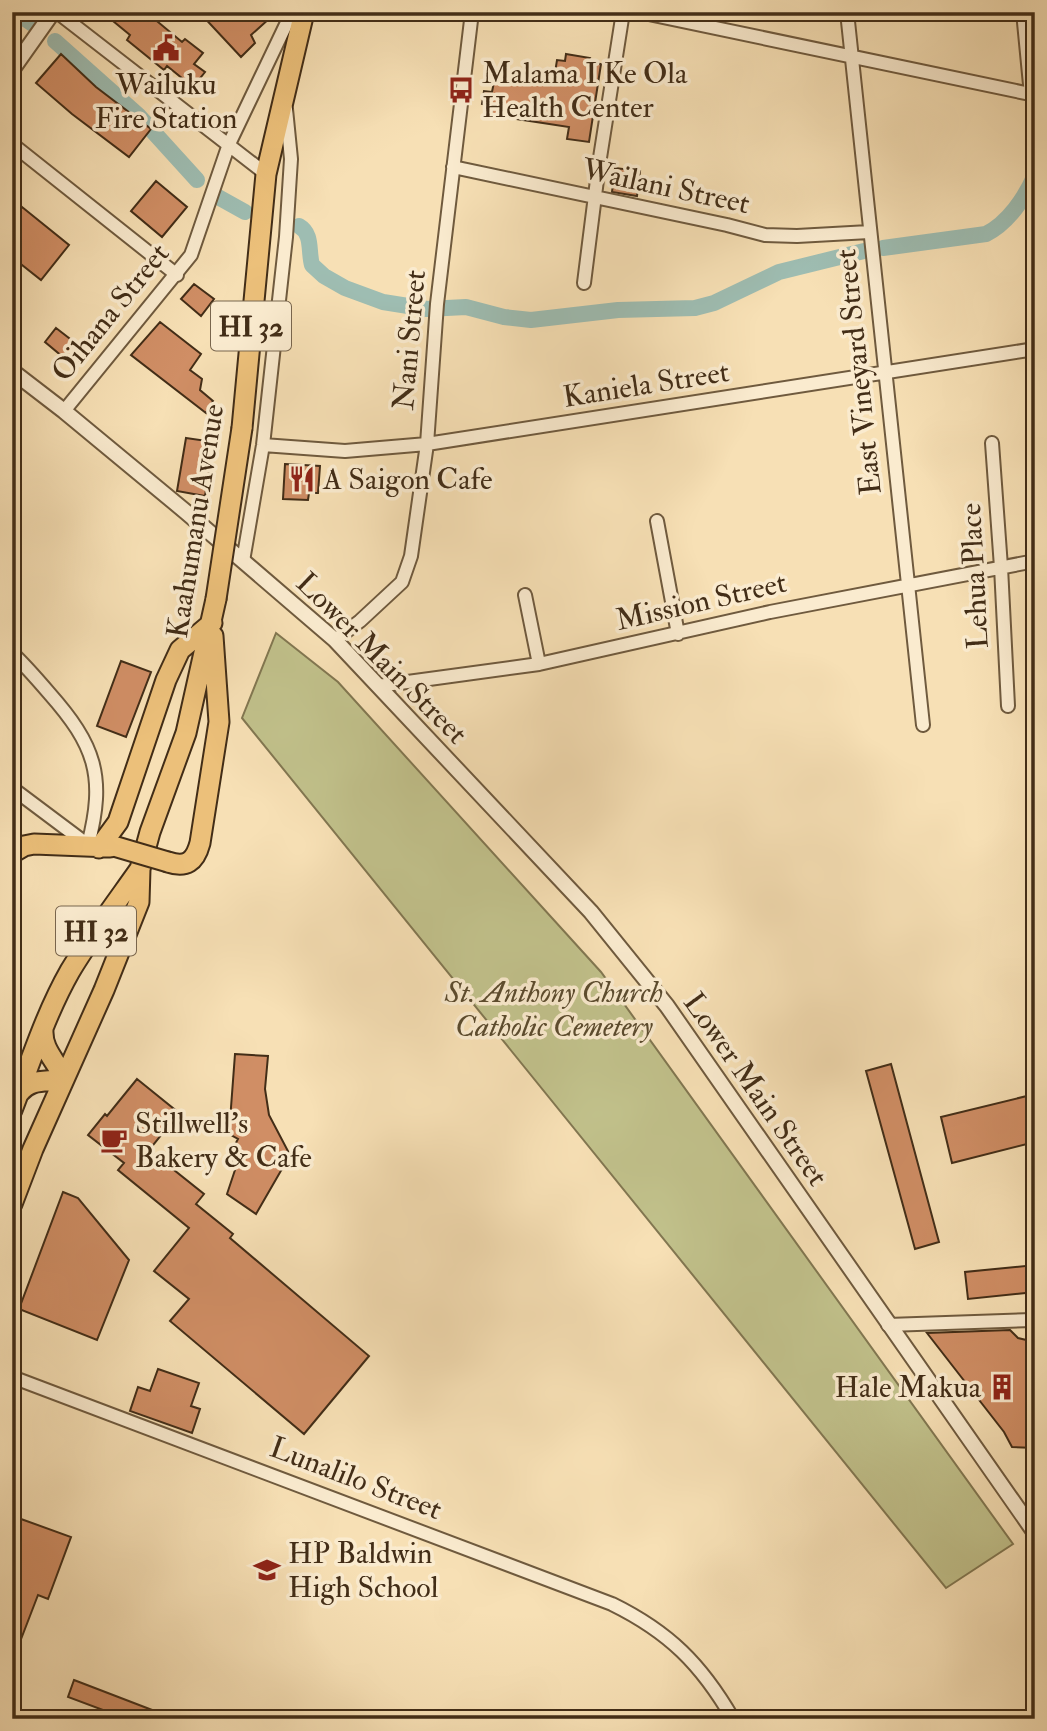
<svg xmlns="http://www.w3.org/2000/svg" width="1047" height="1731" font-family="'IM FELL Double Pica',serif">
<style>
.green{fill:#c1c18b;stroke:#827751;stroke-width:2}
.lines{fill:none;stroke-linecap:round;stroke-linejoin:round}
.canal{stroke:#9ebdb2;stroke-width:16}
.building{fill:#d08e65;stroke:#422d17;stroke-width:2}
.minor-casing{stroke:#6f5a3e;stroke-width:16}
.tertiary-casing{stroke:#6f5a3e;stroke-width:18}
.primary-casing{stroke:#422d17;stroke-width:23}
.minor{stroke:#faebcf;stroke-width:12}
.tertiary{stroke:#faebcf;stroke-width:14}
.primary{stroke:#ecc07a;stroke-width:19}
.primary-bridge-casing{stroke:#422d17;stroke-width:23;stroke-linecap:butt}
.primary-bridge{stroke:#ecc07a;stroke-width:19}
.labels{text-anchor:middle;stroke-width:7;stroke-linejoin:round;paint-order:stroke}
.shield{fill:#faebcf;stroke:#79664e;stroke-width:2}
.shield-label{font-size:28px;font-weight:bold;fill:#422d17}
.poi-label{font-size:30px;fill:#422d17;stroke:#faebcf;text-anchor:start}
.street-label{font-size:30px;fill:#422d17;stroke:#faebcf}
.park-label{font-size:30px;font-style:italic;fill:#5b4b2e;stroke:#faebcf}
</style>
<rect width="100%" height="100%" fill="#f7e0b5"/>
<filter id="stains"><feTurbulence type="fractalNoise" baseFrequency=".00286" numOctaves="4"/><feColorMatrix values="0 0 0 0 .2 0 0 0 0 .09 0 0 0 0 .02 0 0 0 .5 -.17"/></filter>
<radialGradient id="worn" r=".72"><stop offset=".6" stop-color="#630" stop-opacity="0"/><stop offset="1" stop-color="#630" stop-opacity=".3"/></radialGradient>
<!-- green -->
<path class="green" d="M276,633L338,682L601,972L1013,1544L946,1588L242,718Z"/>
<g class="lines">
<!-- canal -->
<path class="canal" d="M15,12L34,25
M55,41L138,115L197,180
M218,197L245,212
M299,226C313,234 308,251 312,265L324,276L345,288L383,302L427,309L466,307L504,317L531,320L618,310L695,308L714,303L779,272L864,251
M883,248L986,234C1008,223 1025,198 1035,175"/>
</g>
<!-- building -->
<path class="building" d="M102,12H146L182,42L185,39L203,53L194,64L205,72L193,87L167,66L164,70L127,40L130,35Z
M199,12H264L270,18L251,35L255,43L241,57Z
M61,54L96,87L151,129L129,157L72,114L36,83Z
M566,54L590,58L589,62L601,64L589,142L567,139L569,127L491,115L493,106L482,104L484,91L492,92L495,77L553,85L557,60L565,61Z
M615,168L640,171L637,196L612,192Z
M156,181L187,207L162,237L131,211Z
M22,207L69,245L41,280L12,257V208L18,212Z
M194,284L214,299L201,316L181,299Z
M160,322L201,354L190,370L202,379L200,390L213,401L206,413L131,355Z
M56,328L87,352L75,367L45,342Z
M186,438L214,442L205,496L177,491Z
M285,464L320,466L318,493H309L308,500L283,499Z
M121,661L151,672L126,737L97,726Z
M235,1054L268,1056L265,1089L269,1115L290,1155L256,1214L227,1194L237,1164L228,1158L238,1139L229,1134Z
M891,1064L939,1242L915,1249L866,1071Z
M137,1079L179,1113L149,1150L204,1194L196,1204L233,1234L230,1238L369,1356L304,1434L170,1321L189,1299L154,1271L189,1228L118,1170L124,1163L88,1135L105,1114L107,1116Z
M1035,1094V1142L952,1163L941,1117Z
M63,1192L78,1198L129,1260L97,1340L19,1309Z
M1035,1265V1292L968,1299L965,1272Z
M1010,1330L1018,1338L1035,1342V1448L1012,1447L1004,1432L927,1333Z
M158,1369L199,1383L191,1406L200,1409L192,1433L130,1411L138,1387L150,1391Z
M21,1519L71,1537L48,1599L38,1595L13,1660L12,1543Z
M74,1680L173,1718V1719H127L68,1697Z"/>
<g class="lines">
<!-- minor casing -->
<g class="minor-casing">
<path id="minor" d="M57,12L266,174
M639,12L1035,95
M847,12L923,725
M1023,12L1031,95
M12,144L177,275
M453,167L727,225L765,235L797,236L869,232
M584,283L599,164L623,12
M64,411L191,255L229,144L292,12
M992,443L1001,567L1008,706
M263,445L345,451L427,444L1035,349
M657,521L678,634
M243,561L263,445L286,237L291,159L286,109
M525,595L539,664
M335,640L360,621L402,582L411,556L427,444L437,304L472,12
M12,653C25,665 37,679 49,693C95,745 106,776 88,845L12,788
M378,686L539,664L770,612L1035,561
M888,1325L1032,1320
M12,1377L612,1604C669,1632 701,1664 733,1719"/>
</g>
<!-- tertiary casing -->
<g class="tertiary-casing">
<path id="tertiary" d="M12,70L53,12
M12,371L64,411L186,512L335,640L591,912L667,1006L1035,1533"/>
</g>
<!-- primary casing -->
<g class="primary-casing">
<path id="primary" d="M242,428L266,174L304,12
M99,848L118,822L166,680L180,650L212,623
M12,853L24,846L34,844L110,847
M168,862C186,868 195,862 200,843L219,722L213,636
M43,1030C42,1051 57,1061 64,1079
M19,1093C32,1077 47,1083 64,1079
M12,1110C30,1064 45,1015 70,971C91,936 116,903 140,869
M12,1204L33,1149L104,990L139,902L140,869L150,832L186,733L216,599"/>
</g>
<!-- minor -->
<use href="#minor" class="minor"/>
<!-- tertiary -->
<use href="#tertiary" class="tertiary"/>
<!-- primary -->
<use href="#primary" class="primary"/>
<!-- primary-bridge casing -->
<g class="primary-bridge-casing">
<path id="primary-bridge" d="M216,599L242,428
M117,847L168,862"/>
</g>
<!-- primary-bridge -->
<use href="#primary-bridge" class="primary-bridge"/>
</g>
<!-- icons -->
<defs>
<g id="civic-bare" transform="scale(2.1)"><path d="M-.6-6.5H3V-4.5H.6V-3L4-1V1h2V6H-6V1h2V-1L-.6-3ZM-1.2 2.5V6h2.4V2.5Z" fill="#8f2418" stroke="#faebcf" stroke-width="2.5" paint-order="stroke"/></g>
<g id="bus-bare" transform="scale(2.1)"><path d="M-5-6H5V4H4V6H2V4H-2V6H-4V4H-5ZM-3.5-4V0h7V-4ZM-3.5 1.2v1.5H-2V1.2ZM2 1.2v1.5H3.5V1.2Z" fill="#8f2418" stroke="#faebcf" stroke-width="2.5" paint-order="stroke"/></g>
<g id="restaurant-bare" transform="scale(2.1)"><path d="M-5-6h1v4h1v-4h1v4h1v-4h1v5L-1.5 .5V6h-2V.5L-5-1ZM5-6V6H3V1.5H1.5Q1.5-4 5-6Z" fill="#8f2418" stroke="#faebcf" stroke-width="2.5" paint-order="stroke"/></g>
<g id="cafe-bare" transform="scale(2.1)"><path d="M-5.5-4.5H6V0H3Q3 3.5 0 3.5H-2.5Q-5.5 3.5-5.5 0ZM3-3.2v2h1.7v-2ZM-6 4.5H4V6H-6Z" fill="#8f2418" stroke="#faebcf" stroke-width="2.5" paint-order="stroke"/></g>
<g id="building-bare" transform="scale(2.1)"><path d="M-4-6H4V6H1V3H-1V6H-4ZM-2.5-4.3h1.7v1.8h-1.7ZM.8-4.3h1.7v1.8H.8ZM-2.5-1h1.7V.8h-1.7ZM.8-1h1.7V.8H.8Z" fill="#8f2418" stroke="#faebcf" stroke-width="2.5" paint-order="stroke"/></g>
<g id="school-bare" transform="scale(2.1)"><path d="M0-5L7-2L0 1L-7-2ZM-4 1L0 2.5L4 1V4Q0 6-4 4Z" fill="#8f2418" stroke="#faebcf" stroke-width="2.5" paint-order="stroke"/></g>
</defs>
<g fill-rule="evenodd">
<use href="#civic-bare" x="166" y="48"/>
<use href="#bus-bare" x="461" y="90"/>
<use href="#restaurant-bare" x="302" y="479"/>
<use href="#cafe-bare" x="114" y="1140"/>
<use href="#building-bare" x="1002" y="1387"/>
<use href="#school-bare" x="267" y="1570"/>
</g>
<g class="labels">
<!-- shield labels -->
<g class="shield">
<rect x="211" y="301.5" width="80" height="49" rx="5"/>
<rect x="56" y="906.5" width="80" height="49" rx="5"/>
</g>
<g class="shield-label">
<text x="251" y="336">HI 32</text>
<text x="96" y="941">HI 32</text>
</g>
<!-- poi labels -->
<g class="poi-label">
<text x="482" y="83">Malama I Ke Ola<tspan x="482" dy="34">Health Center</tspan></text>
<text x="166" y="94" text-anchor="middle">Wailuku<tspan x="166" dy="34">Fire Station</tspan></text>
<text x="323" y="489">A Saigon Cafe</text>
<text x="135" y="1133">Stillwell's<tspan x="135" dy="34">Bakery &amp; Cafe</tspan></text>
<text x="981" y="1397" text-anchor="end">Hale Makua</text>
<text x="288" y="1563">HP Baldwin<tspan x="288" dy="34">High School</tspan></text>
</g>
<!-- street labels -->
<g class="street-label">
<text transform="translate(666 186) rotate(12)" y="10">Wailani Street</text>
<text transform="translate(110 312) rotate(-51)" y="10">Oihana Street</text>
<text transform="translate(409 340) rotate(-85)" y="10">Nani Street</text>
<text transform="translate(858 372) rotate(-96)" y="10">East Vineyard Street</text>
<text transform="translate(646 384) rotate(-9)" y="10">Kaniela Street</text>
<text transform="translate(195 521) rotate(-81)" y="10">Kaahumanu Avenue</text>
<text transform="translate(974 576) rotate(-93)" y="10">Lehua Place</text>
<text transform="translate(701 601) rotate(-13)" y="10">Mission Street</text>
<text transform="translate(382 658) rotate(45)" y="10">Lower Main Street</text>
<text transform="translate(756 1089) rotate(55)" y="10">Lower Main Street</text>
<text transform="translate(356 1478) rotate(21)" y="10">Lunalilo Street</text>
</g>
<!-- park labels -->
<g class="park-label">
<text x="554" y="1002">St. Anthony Church<tspan x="554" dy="34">Catholic Cemetery</tspan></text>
</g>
</g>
<!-- margin -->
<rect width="1047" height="1731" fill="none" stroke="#f7e0b5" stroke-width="42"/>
<rect x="14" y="14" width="1019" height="1703" fill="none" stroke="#422d17" stroke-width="3.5"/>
<rect x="21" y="21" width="1005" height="1689" fill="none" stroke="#422d17" stroke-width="2"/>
<rect width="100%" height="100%" filter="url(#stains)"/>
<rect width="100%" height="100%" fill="url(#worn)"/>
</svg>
